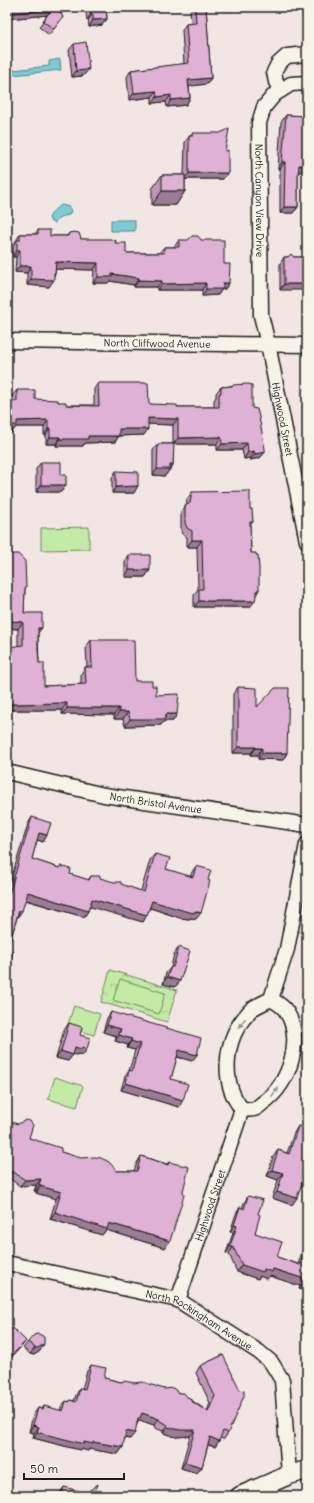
<svg xmlns="http://www.w3.org/2000/svg" width="314" height="1503" font-family="Delius,sans-serif">
<style>
.park{fill:url(#park-crowns);stroke:#708461}
.pitch{fill:#c4eba6;stroke:#708461}
.water{fill:#7bcbd6;stroke:#55858c}
.lines{fill:none;stroke-linecap:round;stroke-linejoin:round}
.minor-casing{stroke:#1c1c1c;stroke-width:17}
.major-casing{stroke:#1c1c1c;stroke-width:21}
.minor{stroke:#f7f3e8;stroke-width:14}
.major{stroke:#f7f3e8;stroke-width:18}
.wall{fill:#bf98b7;stroke:#1c1c1c}
.shaded-wall{fill:#9b7c95;stroke:#1c1c1c}
.building{fill:#deb1d5;stroke:#1c1c1c}
.oneway{fill:#94928c}
.labels{text-anchor:middle;stroke-width:3;stroke-linejoin:round;paint-order:stroke}
.street-label{font-size:10px;fill:#1c1c1c;stroke:#f7f3e8}
</style>
<defs>
<pattern id="park-crowns" width="20" height="18" patternUnits="userSpaceOnUse"><rect width="20" height="18" fill="#c4eba6"/><path d="M2 6a3 3 0 1 1 6 0M12 15a3 3 0 1 1 6 0" fill="none" stroke="#a8c98e"/></pattern>
</defs>
<rect width="100%" height="100%" fill="#f2e6e4"/>
<filter id="ink" filterUnits="userSpaceOnUse"><feTurbulence type="fractalNoise" baseFrequency=".025" numOctaves="2"/><feDisplacementMap in="SourceGraphic" scale="8" xChannelSelector="R" yChannelSelector="G"/><feConvolveMatrix kernelMatrix="1 2 1 2 8 2 1 2 1" color-interpolation-filters="sRGB"/></filter>
<g filter="url(#ink)">
<!-- park -->
<path class="park" d="M110,970L177,990L167,1022L101,1002Z"/>
<!-- pitch -->
<path class="pitch" d="M89,527V549L41,550V528Z
M120,979L165,993L159,1014L113,1000Z
M74,1006L100,1014L94,1035L67,1027Z
M55,1077L83,1086L77,1107L48,1099Z"/>
<!-- water -->
<path class="water" d="M60,59L61,70L13,75V70L49,66V61Z
M62,205L69,207L71,211L69,215L60,217L55,223L51,222L49,218C52,212 55,208 62,205Z
M111,220H135V231H111Z"/>
<g class="lines">
<!-- minor casing -->
<g class="minor-casing">
<g id="minor">
<path id="s1" d="M307,83L291,84L275,94L264,107L259,123L261,315L268,344L307,541"/>
<path d="M281,90L276,82L274,72L278,64L287,56L307,54"/>
<path id="s2" d="M7,341L307,345"/>
<path id="s3" d="M7,772L104,795L307,825"/>
<path d="M242,1109C221,1084 224,1043 244,1018C247,1015 249,1011 252,1009C258,1005 265,1002 271,999L287,949L307,844"/>
<path d="M242,1109C246,1109 251,1110 254,1109C258,1108 261,1104 264,1102C290,1084 304,1038 286,1011C283,1006 276,1002 271,999"/>
<path id="s4" d="M7,1263L178,1300L259,1352L271,1362L282,1380L289,1475"/>
<path id="s5" d="M178,1300L242,1109"/>
</g>
</g>
<!-- major casing -->
<g class="major-casing">
<path id="major" d="M240,1496L289,1475L307,1470"/>
</g>
<!-- minor -->
<use href="#minor" class="minor"/>
<!-- major -->
<use href="#major" class="major"/>
</g>
<!-- wall -->
<path class="wall" d="M7,7H66L61,14L63,17L49,35L39,27L47,15L8,19Z
M85,7H106L107,19L102,25L89,27L88,20H87Z
M193,7H206L211,78L207,84L189,86L190,98L186,105L167,107L166,102L152,103V97L129,100L127,77L131,70L184,64L182,30L186,24H191L190,11Z
M74,44L84,75H83L82,76L72,77L69,50Z
M286,115L307,116V157H306L301,172H298V207L293,213H280V169H278L281,122Z
M192,133L225,151L228,173L223,179H185V191L176,205H152V189L162,175H184L185,142Z
M38,230L50,236H67L69,233L81,239L112,241L126,253H159L164,247H174L179,240L224,264L229,283L225,289H222L218,295L202,296V290H157V287H134V285L110,281L108,283H93L94,270L56,269L54,276L49,287L27,285V273L15,272L16,257H13V246L20,234H35Z
M284,257H307L280,290V264Z
M98,383L149,404L177,407H214V400L216,397V393L221,387L231,386L232,385L252,408L265,452L260,458L250,460V458L244,459L242,450H217V444H173V465L165,476L153,475V450L158,444H173V425L148,424L144,435L119,436L115,442L85,443L83,446H56V444H46V435H44V427H16L12,432H7V401H12V396L17,390L35,399L58,402L66,405H94V389Z
M41,462L61,475L66,485L61,492H36V469Z
M116,471L134,493H112V478Z
M192,492L250,509L253,522L250,525L251,553L259,590L256,595L250,607H194V595L198,589L197,547H187V537L182,534L181,530V512L186,506L187,499Z
M7,554L26,587L25,589L24,613L38,632L39,663L44,686L81,684V674L85,667H87L86,647L91,640L135,681L152,686L156,695L177,714L173,721H164L161,725L125,726L123,719H114V715L62,714V710H9V713L7,716V649L18,646V629L7,628Z
M129,555L150,570L145,577H125V562Z
M238,687L257,707L287,753L283,760L258,759V755H251V753H233V694Z
M32,817L47,835L43,842L37,840L32,859L59,868L60,866L70,874L88,880L91,876L141,891L150,860L155,854L166,869L190,877L192,872L196,866V919L191,918L189,919L180,918L150,908L143,922L90,906L88,911L84,917L25,900L17,918L9,945L7,966V892L28,824Z
M179,947L180,981L175,987L163,984L166,973L171,967L174,954Z
M111,1012L192,1061L177,1057L171,1079L179,1107L121,1090L125,1076L129,1071L135,1050L127,1048L128,1045L115,1041L116,1036L103,1032L107,1018Z
M69,1023L80,1035L83,1055L78,1054L76,1055L73,1054L68,1061L56,1058L64,1030Z
M11,1122L29,1138L61,1152L117,1171H134L137,1163L141,1156L167,1164L169,1162L170,1241L165,1248L106,1230L102,1235L50,1219L56,1199L36,1193V1191H34L36,1185L20,1186L10,1179L7,1189V1127Z
M298,1126L307,1129V1189L301,1187L292,1205L272,1198L278,1180L267,1176L273,1157L278,1150L287,1153L294,1133Z
M248,1196L258,1214L255,1233L277,1257L298,1264L307,1238V1292L299,1289L300,1286L270,1276L267,1279L260,1276L258,1279L237,1272L229,1254L226,1253L233,1233L230,1232L236,1214L240,1207L242,1208L244,1203Z
M28,1342L40,1351L34,1355L30,1354L23,1348Z
M223,1355L228,1433L224,1439L220,1438L215,1447L208,1445L202,1467L197,1473L181,1468L190,1436L176,1437L163,1433V1431L155,1428L154,1425L139,1420L130,1439L124,1438L123,1447L118,1454L89,1449L88,1451L81,1449L80,1450L33,1438L34,1433L29,1432L33,1415L38,1408L42,1409L44,1406L60,1411L61,1407L66,1401L69,1402L70,1400L74,1401L76,1395L80,1388L82,1389L87,1371L91,1365L104,1378L121,1382L134,1383L164,1389L179,1393L187,1397L207,1411L210,1403L196,1373L200,1366Z
M64,1487L94,1496H59L60,1493Z"/>
<!-- shaded-wall -->
<path class="shaded-wall" d="M7,7H12L7,13Z
M57,8H66L61,14Z
M52,9L48,15L8,19L13,13Z
M91,14H93L88,20H87Z
M107,19L102,25L89,27L93,20Z
M86,69H89L84,75H83L82,76L72,77L76,71Z
M211,78L207,84L184,87L188,80Z
M156,91L152,97L129,100L134,93Z
M171,95L166,102L152,103L157,97Z
M190,98L186,105L167,107L171,100Z
M282,162H285L280,169H278Z
M299,165L306,166L301,172H295Z
M189,173H228L223,179H184Z
M162,191H185L176,205H152Z
M284,207H298L293,213H280Z
M17,250H20L16,257H13Z
M56,262L98,263L94,270L51,269Z
M20,266H31L27,273L15,272Z
M54,273H55L51,280H54L49,287L27,285L31,279Z
M112,274L139,278L134,285L110,281L108,283H93L98,277Z
M139,280L162,281L157,287H134Z
M206,283L202,290H157L162,284Z
M223,283H229L225,289H222L218,295L202,296L206,289Z
M284,284H307V290H280Z
M148,418L178,419L173,425L144,424Z
M48,420L44,427H16L12,432H7V425L17,421Z
M48,429H50L46,435H44Z
M119,429H148L144,435L114,436Z
M88,436H119L115,442L85,443L83,446H56L60,439Z
M50,437H60L56,444H46Z
M221,437L217,444H173L178,438Z
M247,443L242,450H217L222,444Z
M254,451L250,458L244,459L248,452Z
M265,452L260,458L250,460L255,454Z
M170,465H173L165,476L153,475L157,469Z
M41,485H66L61,492H36Z
M138,486L134,493H112L116,487Z
M192,540H202L197,547H187Z
M129,570H150L145,577H125Z
M199,601H255L250,607H194Z
M7,605H11L7,611Z
M11,621L23,622L18,629L7,628V627Z
M38,628H42L37,634Z
M67,703L62,710H7L9,704Z
M67,708H119L114,715L62,714Z
M119,712H128L123,719H114Z
M166,714H177L173,721H164L161,725L125,726L130,719Z
M238,747H256L251,753H233Z
M256,748H262L258,755H251Z
M262,753H287L283,760L258,759Z
M39,833L47,835L43,842L35,839Z
M28,892L88,911L84,917L23,899Z
M92,899L147,915L143,922L87,906Z
M152,901L201,913L196,919L191,918L189,919L180,918L148,907Z
M19,910L22,911L17,918Z
M167,977L180,981L175,987L163,984Z
M107,1025L121,1029L116,1036L103,1032Z
M119,1035L132,1039L128,1045L115,1041Z
M131,1041L140,1044L135,1050L127,1048Z
M75,1047H82L87,1049L83,1055L78,1054L76,1055L71,1054Z
M179,1050L197,1055L192,1061L175,1056Z
M61,1051L73,1055L68,1061L56,1058Z
M126,1083L183,1100L179,1107L121,1090Z
M272,1170L283,1173L278,1180L267,1176Z
M41,1179L36,1185L20,1186L25,1180Z
M303,1180L307,1181V1189L298,1186Z
M39,1184L41,1185L36,1191H34Z
M40,1186L61,1192L56,1199L36,1193Z
M277,1192L297,1198L292,1205L272,1198Z
M55,1212L109,1223L170,1241L165,1248L106,1230L102,1235L50,1219Z
M234,1225L237,1226L233,1233L230,1232Z
M230,1246L233,1247L229,1254L226,1253Z
M242,1265L264,1269H273L305,1279L300,1286L270,1276L267,1279L260,1276L258,1279L237,1272Z
M303,1283L307,1284V1292L299,1289Z
M26,1341L21,1347L7,1362V1360Z
M44,1344L40,1351L34,1355L30,1354L35,1348Z
M142,1413L159,1419L154,1425L139,1420L136,1425L134,1424Z
M33,1425L39,1427L34,1433L29,1432Z
M167,1427L195,1430L190,1436L176,1437L163,1433Z
M126,1431L135,1433L130,1439L121,1437Z
M37,1432L84,1442H93L123,1447L118,1454L89,1449L88,1451L81,1449L80,1450L33,1438Z
M210,1437L219,1441L215,1447L206,1444Z
M185,1462L202,1467L197,1473L181,1468Z"/>
<!-- building -->
<path class="building" d="M12,7H66V8H57L63,17L54,29L43,21L52,9L13,13Z
M91,7H106L107,19L93,20V14H91Z
M195,7H206L211,78L188,80L190,98L171,100V95L157,97L156,91L134,93L131,70L189,63L186,24L196,23Z
M86,42L89,69H86V70L76,71L74,44Z
M286,115L307,116V151H306V166L299,165L298,175V207H284L285,162H282Z
M229,129L225,151L228,150V173H189V136H192V133H220Z
M162,175H185V191H162Z
M38,230H50V236H68L69,233L74,232L79,233L81,239H111L112,241L116,240L115,243H126V253H164V247H179V240H188L192,236H198L201,240H224V264H230L229,283H223V289H206V283L162,284V281L139,280V278L112,274V277H98V263L56,262L55,273H54V280L31,279V266H20V250H17V240H20V234H38Z
M291,254L294,257H307V284H284V257H288Z
M98,383H148L149,404L177,405V407H219V394L221,393V387L232,386V385L248,384L252,385V408L257,409L259,417L265,449V452L255,454L254,451L248,452L247,443L222,444L221,437L178,438V419L148,418V429H119V436H88V439H60V437H50V429H48V420L17,421V425H7V401H17V390H35V399L58,400V402H66V405L99,406Z
M158,444H174L173,465H170V469H157Z
M41,462H61V475H66V485H41Z
M116,471L138,472V486L116,487Z
M250,491V509H252L253,522H250L251,553H256V555H258L259,568V590H257L255,601H199V589H203L202,540H192V531L187,528L185,523V506L190,503L192,492Z
M7,554H18L25,561L26,587L25,588L24,613H42V628H38V650L39,663H44V686L86,684L85,667H92L91,640H134L135,681H152V686H156V695L179,694L177,714H166L165,719H130L128,712H119V708H67V703L9,704V713H7V649L9,647L23,645V622L11,621V605H7Z
M129,555H150V570H129Z
M238,687L257,688V707L275,688H289L287,753H262V748H256V747H238Z
M32,817L51,823L47,835L39,833L32,859L59,868L60,866L71,869L70,874L89,880L91,876H100V878L114,882H121V884L144,892L155,854L170,858L166,869L193,877L196,866L211,870L208,880L210,881L201,913L195,911L194,913L185,911L152,901L147,915L92,899L88,911L28,892L22,911L19,910L9,945V950L13,951L10,962H8L7,966V901Z
M179,947L190,951L180,981L167,977L171,967H173Z
M111,1012L201,1038L197,1055L179,1050L171,1079L188,1084L183,1100L126,1083L129,1070L132,1071L140,1044L131,1041L132,1039L119,1035L121,1029L107,1025Z
M69,1023L82,1027L80,1035L90,1038L87,1049L82,1047L81,1049L75,1047L73,1055L61,1051Z
M26,1120L30,1121L33,1125L29,1138L61,1148V1152L81,1158L95,1157L101,1158L109,1162L117,1171H137L141,1156L168,1165L169,1162L189,1167L183,1191L184,1195L170,1241L109,1223L107,1229L55,1212L61,1192L40,1186L41,1185L39,1184L41,1179L25,1180L12,1171L7,1189V1129L8,1130L11,1122L18,1124Z
M298,1126L307,1129V1181L303,1180L297,1198L277,1192L283,1173L272,1170L278,1150L289,1154Z
M248,1196L263,1200L258,1214L260,1215L255,1233L282,1242L277,1257L300,1265L307,1245V1284L303,1283L305,1279L273,1269L272,1272L264,1269L263,1272L242,1265L233,1247L230,1246L237,1226L234,1225L240,1207L244,1209Z
M13,1328L26,1341L7,1360V1334Z
M37,1334L41,1335L44,1337V1344L38,1348H35L28,1342L34,1335Z
M223,1355L240,1390L244,1391V1396L228,1433L223,1431L219,1441L210,1437L202,1467L185,1462L195,1430H180L167,1427L168,1425L160,1421L159,1419L142,1413L140,1418H138L135,1433L126,1431L123,1447L93,1442V1444L84,1442V1444L37,1432L39,1427L33,1425L38,1408L43,1409L44,1406L63,1411L66,1401L69,1402L70,1400L76,1402L80,1388L85,1389L91,1365L106,1368L104,1378L121,1382L124,1381L134,1383L143,1382L164,1389L173,1388L179,1393H184L187,1397L190,1398L191,1401L208,1412L215,1396L200,1366Z
M7,1379H11L7,1402Z
M98,1484L94,1496H61L64,1487L86,1493Z
M119,1492L120,1496H103Z"/>
<!-- one-way arrows -->
<defs><path id="oneway-solid" d="M-6-.8H1V-3.2L6.5 0L1 3.2V.8H-6Z"/></defs>
<g class="oneway">
<use href="#oneway-solid" transform="translate(242 1023) rotate(125)"/>
<use href="#oneway-solid" transform="translate(275 1092) rotate(-53)"/>
</g>
</g>
<g class="labels">
<!-- street labels -->
<g class="street-label">
<text dy="4" stroke="none"><textPath href="#s1" startOffset="146">North Canyon View Drive</textPath></text>
<text dy="4" stroke="none"><textPath href="#s2" startOffset="150">North Cliffwood Avenue</textPath></text>
<text dy="4" stroke="none"><textPath href="#s1" startOffset="367">Highwood Street</textPath></text>
<text dy="4" stroke="none"><textPath href="#s3" startOffset="152">North Bristol Avenue</textPath></text>
<text dy="4" stroke="none"><textPath href="#s5" startOffset="100">Highwood Street</textPath></text>
<text dy="4" stroke="none"><textPath href="#s4" startOffset="202">North Rockingham Avenue</textPath></text>
</g>
</g>
<!-- margin -->
<rect width="314" height="1503" fill="none" stroke="#f7f3e8" stroke-width="24"/>
<rect x="12" y="12" width="290" height="1479" fill="none" stroke="#1c1c1c" stroke-width="1.5" filter="url(#ink)"/>
<!-- scale -->
<path d="M24 1473v6h100v-6" fill="none" stroke="#1c1c1c" stroke-width="2"/>
<text x="30" y="1473" font-size="12" fill="#1c1c1c" stroke="#f7f3e8" stroke-width="3" paint-order="stroke">50 m</text>
</svg>
